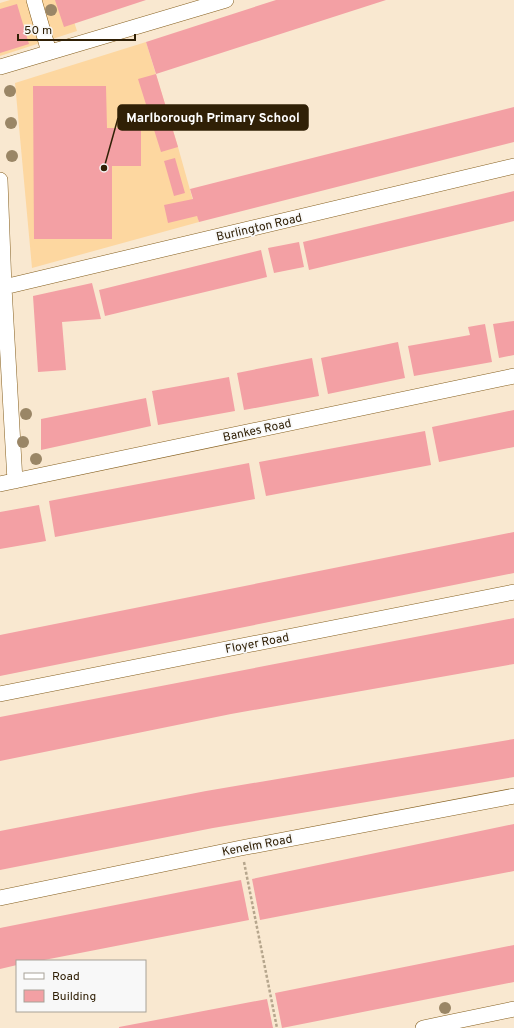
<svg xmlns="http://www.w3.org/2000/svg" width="514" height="1028" font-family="Overpass,sans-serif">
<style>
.built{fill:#fdd7a0}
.building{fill:#f3a0a4}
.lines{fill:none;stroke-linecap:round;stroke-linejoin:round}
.minor-casing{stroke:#855f1f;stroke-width:16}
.path{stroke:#b6a68d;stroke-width:2.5;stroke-dasharray:3 2;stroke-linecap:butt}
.minor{stroke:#fff;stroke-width:15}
.tree{fill:#9a8666}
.labels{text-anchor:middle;stroke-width:3.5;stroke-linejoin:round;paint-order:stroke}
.street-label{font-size:12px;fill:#302006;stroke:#f8f8f8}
.leader{fill:none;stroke:#302006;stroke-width:1.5}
.callout-dot{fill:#302006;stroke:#f8f8f8;stroke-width:1.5}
.callout{fill:#302006;stroke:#302006;stroke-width:1.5}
.callout-label{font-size:13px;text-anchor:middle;font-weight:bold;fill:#fff}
</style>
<rect width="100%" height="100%" fill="#f9e8d0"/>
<!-- built -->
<path class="built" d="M10,0H67L77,31L0,56V3Z
M146,42L178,147L199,222L32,268L15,83Z"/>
<!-- building -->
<path class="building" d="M55,0H146L64,27Z
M276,0H386L156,74L146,42Z
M17,4L29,44L0,53V9Z
M156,74L178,147L161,152L138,79Z
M33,86H106L107,128H141V166H112V239H34Z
M514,107V142L199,222L197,216L168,223L164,205L193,199L190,189Z
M175,158L185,193L174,196L164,161Z
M514,191V221L309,270L303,242Z
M299,242L304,267L274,273L268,248Z
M261,250L267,277L105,316L99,290Z
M92,283L101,319L62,322L66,370L38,372L33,296Z
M514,321V355L499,358L493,324Z
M485,324L492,362L414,376L408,346L470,335L468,327Z
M398,342L405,378L328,394L321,358Z
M312,358L319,396L244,410L237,373Z
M229,377L235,411L158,425L152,391Z
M146,398L151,426L41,450V419Z
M514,410V447L439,462L432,427Z
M425,431L431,465L266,496L259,462Z
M249,463L255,499L55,537L49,501Z
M39,505L46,541L0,549V512Z
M514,532V573L0,676V635Z
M514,618V664L231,714L0,761V717Z
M514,739V777L213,828L0,870V831L206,791Z
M514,824V871L260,920L252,879Z
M241,880L249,920L39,961H17V965L0,969V928Z
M514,945V982L282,1028L275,993Z
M267,999L273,1028H119V1027Z"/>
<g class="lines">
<!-- minor casing -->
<g class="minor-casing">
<path id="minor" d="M34,0L49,52
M0,67L226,0
M0,180L4,287L15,481
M4,287L514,166
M0,484L514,376
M0,694L514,592
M0,898L241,848L514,796
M423,1028L514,1009"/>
</g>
<!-- path -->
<path class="path" d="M244,862L277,1028"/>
<!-- minor -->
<use href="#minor" class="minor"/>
</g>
<!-- trees -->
<g class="tree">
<circle cx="51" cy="10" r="6"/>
<circle cx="10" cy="91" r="6"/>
<circle cx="11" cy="123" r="6"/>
<circle cx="12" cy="156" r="6"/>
<circle cx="26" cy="414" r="6"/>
<circle cx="23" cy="442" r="6"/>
<circle cx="36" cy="459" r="6"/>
<circle cx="445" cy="1008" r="6"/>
</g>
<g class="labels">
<!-- street labels -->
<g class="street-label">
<text transform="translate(259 227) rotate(-13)" y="4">Burlington Road</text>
<text transform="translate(257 430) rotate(-12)" y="4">Bankes Road</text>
<text transform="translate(257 643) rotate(-11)" y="4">Floyer Road</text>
<text transform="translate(257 845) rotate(-11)" y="4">Kenelm Road</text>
</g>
</g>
<!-- callouts -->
<path class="leader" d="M104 168L118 118"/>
<circle class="callout-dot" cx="104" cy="168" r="4"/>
<rect class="callout" x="118" y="105" width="190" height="25" rx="4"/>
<g class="callout-label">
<text x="213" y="122">Marlborough Primary School</text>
</g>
<!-- legend -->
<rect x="16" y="960" width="130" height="52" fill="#f8f8f8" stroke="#a8a297"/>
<rect x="24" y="973" width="20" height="6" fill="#ffffff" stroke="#a8a297"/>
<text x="52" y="980" font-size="12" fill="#302006">Road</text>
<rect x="24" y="990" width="20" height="12" fill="#f3a0a4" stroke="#a8a297"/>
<text x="52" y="1000" font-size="12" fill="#302006">Building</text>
<!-- scale -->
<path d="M18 34v6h117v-6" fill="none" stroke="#302006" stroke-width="2"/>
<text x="24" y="34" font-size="12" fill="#302006" stroke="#f8f8f8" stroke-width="3" paint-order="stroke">50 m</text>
</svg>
